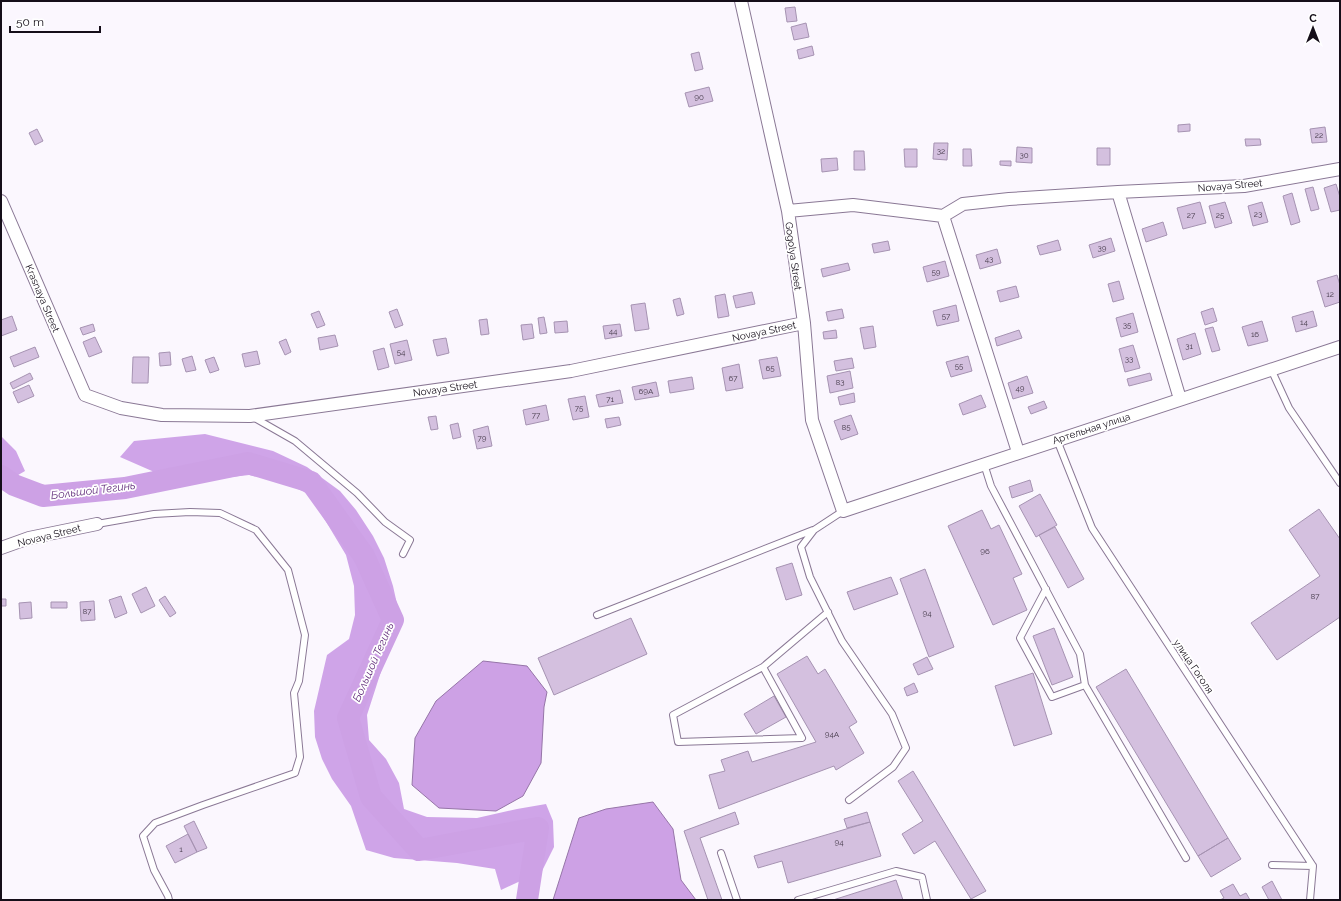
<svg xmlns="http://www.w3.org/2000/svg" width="1341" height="901" font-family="Raleway,sans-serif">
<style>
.forest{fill:#cfa4e8}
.water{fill:#cda1e5;stroke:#9675a8}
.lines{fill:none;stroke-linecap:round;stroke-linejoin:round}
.river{stroke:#cda1e5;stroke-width:22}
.building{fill:#d4c0df;stroke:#a693b2}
.service-casing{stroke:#8a7895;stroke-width:8}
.minor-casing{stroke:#8a7895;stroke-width:14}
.service{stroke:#fff;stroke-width:6}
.minor{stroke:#fff;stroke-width:12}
.labels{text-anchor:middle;stroke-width:3.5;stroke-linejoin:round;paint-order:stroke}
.number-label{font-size:8px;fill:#453a4a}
.street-label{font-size:10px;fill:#150e19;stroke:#fff}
.water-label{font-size:11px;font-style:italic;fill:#5f2a79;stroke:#fff}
</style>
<rect width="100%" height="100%" fill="#fbf7fe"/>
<!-- forest -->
<path class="forest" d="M205,434L273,451L307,467L340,491L356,510L373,536L384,558L393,586L399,613L397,635L386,656L367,715L369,740L386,759L399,783L404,809L427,817L477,818L517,809L546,804L553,821L554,847L542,871L501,890L495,869L457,863L394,858L366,850L351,806L332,779L322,759L315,737L314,711L327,655L349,639L355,615L354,586L346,555L310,495L284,482L249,475L165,485L152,471L120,457L134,441Z
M1,436L16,451L25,471L1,485Z"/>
<!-- water -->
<path class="water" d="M483,661L527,666L547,692L544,707L541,763L523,796L496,811L439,808L412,785L415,738L436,701Z
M653,802L673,829L681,880L696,900H553L579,818L606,809Z"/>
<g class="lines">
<!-- river -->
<path class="river" d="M1,476L14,485L43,496L125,488L248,463L311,482L364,556L393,620L348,718L371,797L419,850L538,828L527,900"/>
</g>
<!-- building -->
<path class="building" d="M795,7L797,21L787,22L785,8Z
M806,23L809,37L794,40L791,27Z
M812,46L814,55L799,59L797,50Z
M699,52L703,69L695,71L691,54Z
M709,87L713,101L689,107L685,93Z
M1190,124V131L1178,132V125Z
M1325,127L1327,142L1312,143L1310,129Z
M37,129L43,141L35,145L29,133Z
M1245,139H1260L1261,145L1246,146Z
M934,143H948L947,160L933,159Z
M1017,147L1032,148V163L1016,162Z
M1097,148H1110V165H1097Z
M904,149H917V167H905Z
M963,149H971L972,166H963Z
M854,151H864L865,170H854Z
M837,158L838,170L822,172L821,159Z
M1000,161H1011V166L1000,165Z
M1336,184L1340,197V210L1331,212L1324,188Z
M1313,187L1319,209L1311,211L1305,189Z
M1292,193L1300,222L1291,225L1283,196Z
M1200,202L1206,223L1183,229L1177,208Z
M1225,202L1232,223L1215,228L1209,206Z
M1262,202L1268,222L1253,226L1248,206Z
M1163,222L1167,235L1146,242L1142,229Z
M1111,238L1115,251L1093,258L1089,245Z
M1058,240L1061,250L1040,255L1037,246Z
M888,241L890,250L874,253L872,244Z
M997,249L1001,263L980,269L976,255Z
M945,261L949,276L927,282L923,267Z
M848,263L850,270L823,277L821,269Z
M1337,275L1340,285V302L1325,307L1317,281Z
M1119,281L1124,299L1113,302L1108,284Z
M1016,286L1019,297L1000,302L997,291Z
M752,292L755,304L736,308L733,296Z
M725,294L729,316L718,318L715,296Z
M680,298L684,314L677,316L673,300Z
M645,303L649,329L635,331L631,305Z
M956,305L959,321L937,326L933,311Z
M1213,308L1217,321L1205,325L1201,312Z
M397,309L403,325L395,328L389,312Z
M842,309L844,318L828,321L826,312Z
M319,311L325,325L317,328L311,314Z
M1313,311L1317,326L1296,332L1292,317Z
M1133,313L1138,332L1121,337L1116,318Z
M12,316L17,330L1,336V320Z
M544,317L547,333L540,334L538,318Z
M487,319L489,334L481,335L479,320Z
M567,321L568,332L555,333L554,322Z
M1262,321L1268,341L1248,346L1242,327Z
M93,324L95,331L83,335L80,328Z
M532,324L534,338L523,340L521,325Z
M620,324L622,336L605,339L603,326Z
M873,326L876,347L864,349L860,328Z
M1213,327L1220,350L1212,352L1205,329Z
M836,330L837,338L824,339L823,332Z
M1019,330L1022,338L997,346L995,338Z
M1195,333L1201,354L1183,360L1177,339Z
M335,335L338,346L320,350L318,338Z
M95,337L102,352L89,357L83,342Z
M446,338L449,353L437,356L433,340Z
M286,339L291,352L285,355L279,342Z
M407,340L412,360L395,364L390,344Z
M1133,345L1140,368L1125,372L1119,349Z
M35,347L39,357L14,367L10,357Z
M384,348L389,367L378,370L373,351Z
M257,351L260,364L245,367L242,354Z
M170,352L171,365L160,366L159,353Z
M192,356L196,370L186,372L182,359Z
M968,356L972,371L951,377L946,362Z
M133,357H149L148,383H132Z
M214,357L219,370L210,373L205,360Z
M777,357L781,376L763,379L759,360Z
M852,358L854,368L836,371L834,361Z
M739,364L743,388L726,391L722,368Z
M850,371L853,388L830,393L827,376Z
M30,373L33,379L13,389L10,383Z
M1150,373L1152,380L1129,386L1127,379Z
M1027,376L1033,393L1013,399L1008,383Z
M692,377L694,389L670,393L668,381Z
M656,382L659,396L635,400L632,387Z
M29,385L34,396L18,403L13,392Z
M620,390L623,403L599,407L596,395Z
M854,393L855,402L840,405L838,397Z
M981,395L986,407L963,415L959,404Z
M585,396L589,417L573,420L568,399Z
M1044,401L1047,408L1031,414L1028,407Z
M546,405L549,420L526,425L523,410Z
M851,415L858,434L841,440L834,421Z
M436,416L438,429L431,430L428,417Z
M619,417L621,425L607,428L605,419Z
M458,423L461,437L453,439L450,425Z
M488,426L492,446L477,449L473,430Z
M1030,480L1033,491L1012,498L1009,487Z
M1040,494L1057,525L1036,537L1019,506Z
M1319,509L1340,539V617L1277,660L1251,623L1320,576L1289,530Z
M982,510L991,529L999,525L1022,574L1013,578L1027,610L993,625L948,526Z
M1055,527L1084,579L1068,588L1039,535Z
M792,563L802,595L786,600L776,568Z
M925,569L954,647L929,657L900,579Z
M891,577L898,594L854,610L847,592Z
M146,587L155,606L141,613L132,594Z
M121,596L127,613L115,618L109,600Z
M165,596L176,613L170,617L159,600Z
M1,599H6V606H1Z
M94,601L95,620L81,621L80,602Z
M31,602L32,618L20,619L19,603Z
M51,602H67V608H51Z
M631,618L647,654L554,695L538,658Z
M1054,628L1073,677L1052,685L1033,636Z
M807,656L818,674L825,669L857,722L849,727L864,753L836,770L834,766L719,809L709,775L725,771L721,760L748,751L752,762L816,742L777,674Z
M927,657L933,669L918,675L913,664Z
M1126,669L1228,838L1198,856L1096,687Z
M1033,673L1052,734L1014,746L995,686Z
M914,683L918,692L907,696L904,688Z
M774,696L786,717L756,734L744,714Z
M913,771L986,891L971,899L935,841L914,854L902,834L923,821L898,781Z
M735,812L739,824L700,838L722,900H708L684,831Z
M867,812L870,822L847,828L844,819Z
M194,821L207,848L197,852L184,826Z
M870,822L881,856L788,883L782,861L758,868L754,856Z
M188,834L197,852L175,863L166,846Z
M1228,838L1241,859L1211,877L1198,856Z
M896,880L903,900H833Z
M1272,881L1282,900H1269L1262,887Z
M1233,884L1240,896L1246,893L1250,900H1220L1224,898L1220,891Z"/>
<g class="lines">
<!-- service casing -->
<g class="service-casing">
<path id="service" d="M1271,369L1289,408L1340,483
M253,417L295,441L357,493L385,522L410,540L403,554
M1057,440L1092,528L1313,866L1310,900
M984,464L991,486L1080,654L1085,685L1186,858
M843,511L814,530L801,547L810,577L842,641L892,714L906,748L893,767L849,800
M97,524L154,514L190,512L220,513L256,530L288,570L305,635L299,681L294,693L300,757L295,773L203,805L155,823L143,836L154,870L168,896L169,900
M1046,589L1020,638L1052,697L1085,685
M597,615L813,530
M763,667L802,738L678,742L673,715L763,667L828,612
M721,853L737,900
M1272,865L1313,866
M798,900L896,871L922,877L927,900"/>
</g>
<!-- minor casing -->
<g class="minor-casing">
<path id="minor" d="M741,1L788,211L804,323L812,420L843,511L1340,347
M1118,192L1180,399
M1,201L85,395L121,408L162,415L250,416L571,371L804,323
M788,211L853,205L943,216L963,204L1009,199L1118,192L1244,186L1340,169
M943,216L1018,452
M1,548L29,538L97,524"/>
</g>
<!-- service -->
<use href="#service" class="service"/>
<!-- minor -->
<use href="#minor" class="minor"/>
</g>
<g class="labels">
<!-- number labels -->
<g class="number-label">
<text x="699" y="100">90</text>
<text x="1319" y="138">22</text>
<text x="941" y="154">32</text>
<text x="1024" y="158">30</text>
<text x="1258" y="217">23</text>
<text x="1191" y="218">27</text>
<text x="1220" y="218">25</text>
<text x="1102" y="251">39</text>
<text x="989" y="262">43</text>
<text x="936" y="275">59</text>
<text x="1330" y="297">12</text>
<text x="946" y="319">57</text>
<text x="1304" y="325">14</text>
<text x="1127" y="328">35</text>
<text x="613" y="334">44</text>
<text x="1255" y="337">16</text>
<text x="1189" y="349">31</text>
<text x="401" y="355">54</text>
<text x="1129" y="362">33</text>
<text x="959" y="369">55</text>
<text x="770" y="371">65</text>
<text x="733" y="381">67</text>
<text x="840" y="385">83</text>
<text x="1020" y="391">49</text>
<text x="646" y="394">69А</text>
<text x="610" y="402">71</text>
<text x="579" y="411">75</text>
<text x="536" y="418">77</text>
<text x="846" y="430">85</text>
<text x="482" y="441">79</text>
<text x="985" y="554">96</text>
<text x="1315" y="599">87</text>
<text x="87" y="614">87</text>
<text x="927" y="616">94</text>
<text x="832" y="737">94А</text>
<text x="839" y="845">94</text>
<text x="181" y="852">1</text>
</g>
<!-- street labels -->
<g class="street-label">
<text transform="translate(1230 185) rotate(-5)" y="4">Novaya Street</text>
<text transform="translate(794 256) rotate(82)" y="4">Gogolya Street</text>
<text transform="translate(43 298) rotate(67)" y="4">Krasnaya Street</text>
<text transform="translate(764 331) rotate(-12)" y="4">Novaya Street</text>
<text transform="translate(445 388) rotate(-8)" y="4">Novaya Street</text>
<text transform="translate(1091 428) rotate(-18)" y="4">Артельная улица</text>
<text transform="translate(49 535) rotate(-14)" y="4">Novaya Street</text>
<text transform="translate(1194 666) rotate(56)" y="4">улица Гоголя</text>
</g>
<!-- water labels -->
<g class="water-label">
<text transform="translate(93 490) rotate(-7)" y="4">Большой Тегинь</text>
<text transform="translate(373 662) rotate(-66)" y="4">Большой Тегинь</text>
</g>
</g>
<!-- border -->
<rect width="1341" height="901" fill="none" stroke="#150e19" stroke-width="4"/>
<!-- north arrow -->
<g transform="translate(1313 28)" stroke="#ffffff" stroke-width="3" paint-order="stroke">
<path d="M0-3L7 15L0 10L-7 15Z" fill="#150e19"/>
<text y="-6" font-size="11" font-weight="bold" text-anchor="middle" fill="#150e19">С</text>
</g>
<!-- scale -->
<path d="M10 26v6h90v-6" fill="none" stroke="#150e19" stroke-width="2"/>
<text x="16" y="26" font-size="12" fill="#150e19" stroke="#ffffff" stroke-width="3" paint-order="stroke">50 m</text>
</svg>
